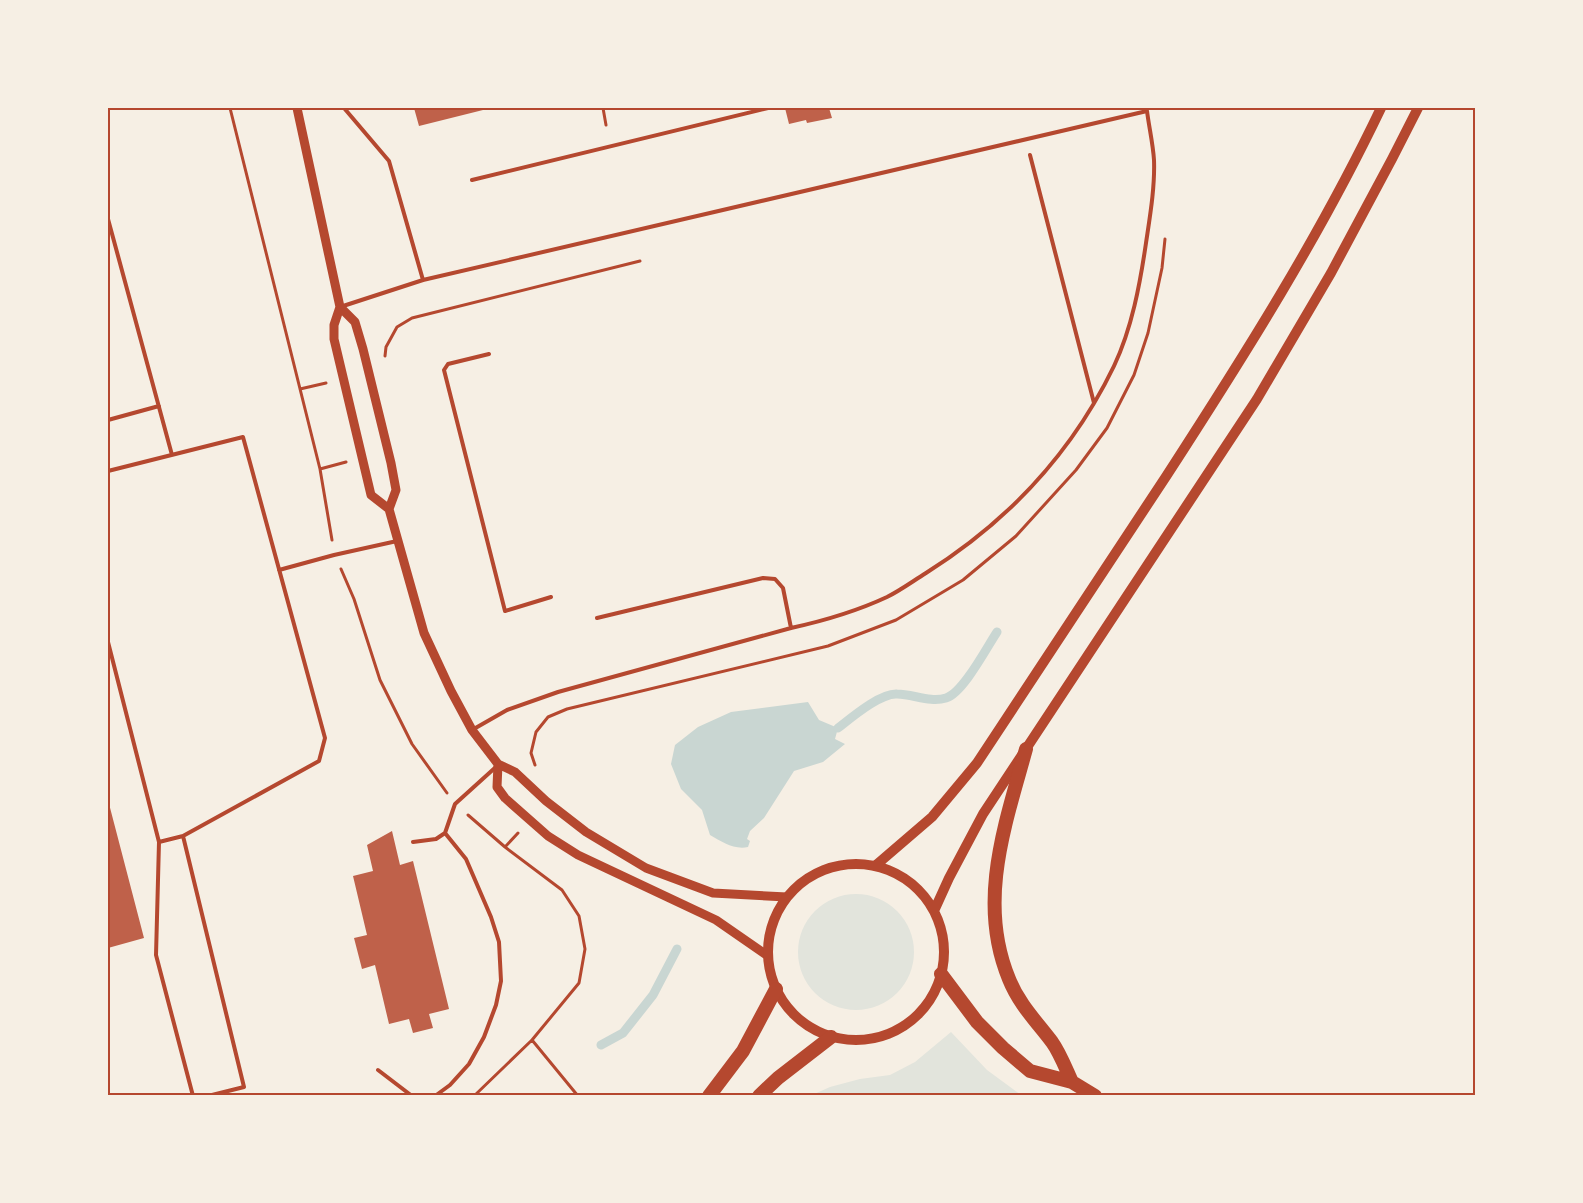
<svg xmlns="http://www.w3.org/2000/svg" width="1583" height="1203" font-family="'Roboto Condensed',sans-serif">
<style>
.green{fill:#e2e4dc}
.water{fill:#c9d6d2}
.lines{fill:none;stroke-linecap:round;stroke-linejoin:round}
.stream{stroke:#c9d6d2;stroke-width:9}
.building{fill:#bf614a}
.path{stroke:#b5482f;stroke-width:3}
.service{stroke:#b5482f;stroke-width:4}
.tertiary{stroke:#b5482f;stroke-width:9}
.secondary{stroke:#b5482f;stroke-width:10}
.trunk{stroke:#b5482f;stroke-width:14}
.neatline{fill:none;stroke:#b5482f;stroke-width:2}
</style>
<rect width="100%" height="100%" fill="#f6efe4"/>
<!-- green -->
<path class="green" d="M798 952a58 58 0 1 1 116 0a58 58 0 1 1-116 0Z
M951,1032L987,1070L1021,1095H812L830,1087L860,1079L890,1075L915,1062Z"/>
<!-- water -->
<path class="water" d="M808,702L819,720L838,728L835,739L845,744L823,762L794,771L764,818L750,831L747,839L750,841L748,847C734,850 722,842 710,835L702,810L681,789L671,764L675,745L698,727L731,712Z"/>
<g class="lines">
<!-- stream -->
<path class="stream" d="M838,728C851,718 880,693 897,694C913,694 930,703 946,698C963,693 987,647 997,632
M601,1045L623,1033L653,995L677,949"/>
</g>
<!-- building -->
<path class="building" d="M414,108H491L419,126Z
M785,108H829L832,118L807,123L806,120L789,124Z
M108,800L144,938L108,948Z
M392,831L400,865L413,861L449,1009L429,1014L433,1028L413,1033L409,1019L389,1024L375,965L362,969L354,938L367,935L353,876L373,871L367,845Z"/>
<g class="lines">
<!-- path -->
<path class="path" d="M230,108L320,469L332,540
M603,108L606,125
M385,356L386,347L397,327L412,318L640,261
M300,389L326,383
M320,469L346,462
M341,569L354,599L380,680L412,744L447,793
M535,765L531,753L536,732L548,717L567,709L828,646L896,620L963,580L1016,536L1076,470L1107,428L1134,375L1148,333L1162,268L1165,239
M468,815L505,847L562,890L579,916L585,949L579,983L532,1040L474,1096
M505,847L518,833
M532,1040L578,1096"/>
<!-- service -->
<path class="service" d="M344,108L389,161L423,280
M1030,155L1094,403
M472,180L768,108
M108,219L172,455
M340,307L423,280L1147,111C1149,127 1153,144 1154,160C1155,187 1150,216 1146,243C1140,284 1132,328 1114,366C1072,453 1007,522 926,573C913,581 901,590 887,597C857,611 823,621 791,628L558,692L507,710L472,730
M489,354L448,364L444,370L505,611L551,597
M108,420L159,406
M108,471L243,437L325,738L319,761L183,836L244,1087L208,1096
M279,570L334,555L397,541
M597,618L763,578L775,579L783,588L791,628
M108,642L159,842L183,836
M159,842L156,955L193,1096
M413,842L436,839L445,833
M378,1070L412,1096
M435,1096L450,1085L469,1064L484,1037L496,1005L501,981L499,942L491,917L466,859L445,833L455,804L497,766"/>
<!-- tertiary -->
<path class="tertiary" d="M297,108L340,307L355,322L363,349L391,463L396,490L389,509L424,633L451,691L472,730L498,764L515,772L546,801L586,832L646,868L713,893L787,897
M340,307L334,325V339L371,495L389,509
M498,764L497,787L505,798L548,836L578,855L716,920L768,956"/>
<!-- secondary -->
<path class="secondary" d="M768 952a88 88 0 1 1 176 0a88 88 0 1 1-176 0Z
M875,866L932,817L977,763C1040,667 1104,572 1167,475C1244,356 1320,236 1381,108
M934,911L949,878L983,814L1257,399L1331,273L1392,159L1418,108"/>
<!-- trunk -->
<path class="trunk" d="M1026,749C1005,825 977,902 1009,979C1019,1004 1036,1021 1052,1042C1060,1053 1066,1069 1072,1082
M941,974L977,1022L1003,1048L1030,1071L1072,1082L1095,1096
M709,1096L743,1051L776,989
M759,1096L778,1078L831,1037"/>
</g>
<!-- border -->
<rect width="1583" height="1203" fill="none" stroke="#f6efe4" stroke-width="218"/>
<rect x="109" y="109" width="1365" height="985" class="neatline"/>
</svg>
